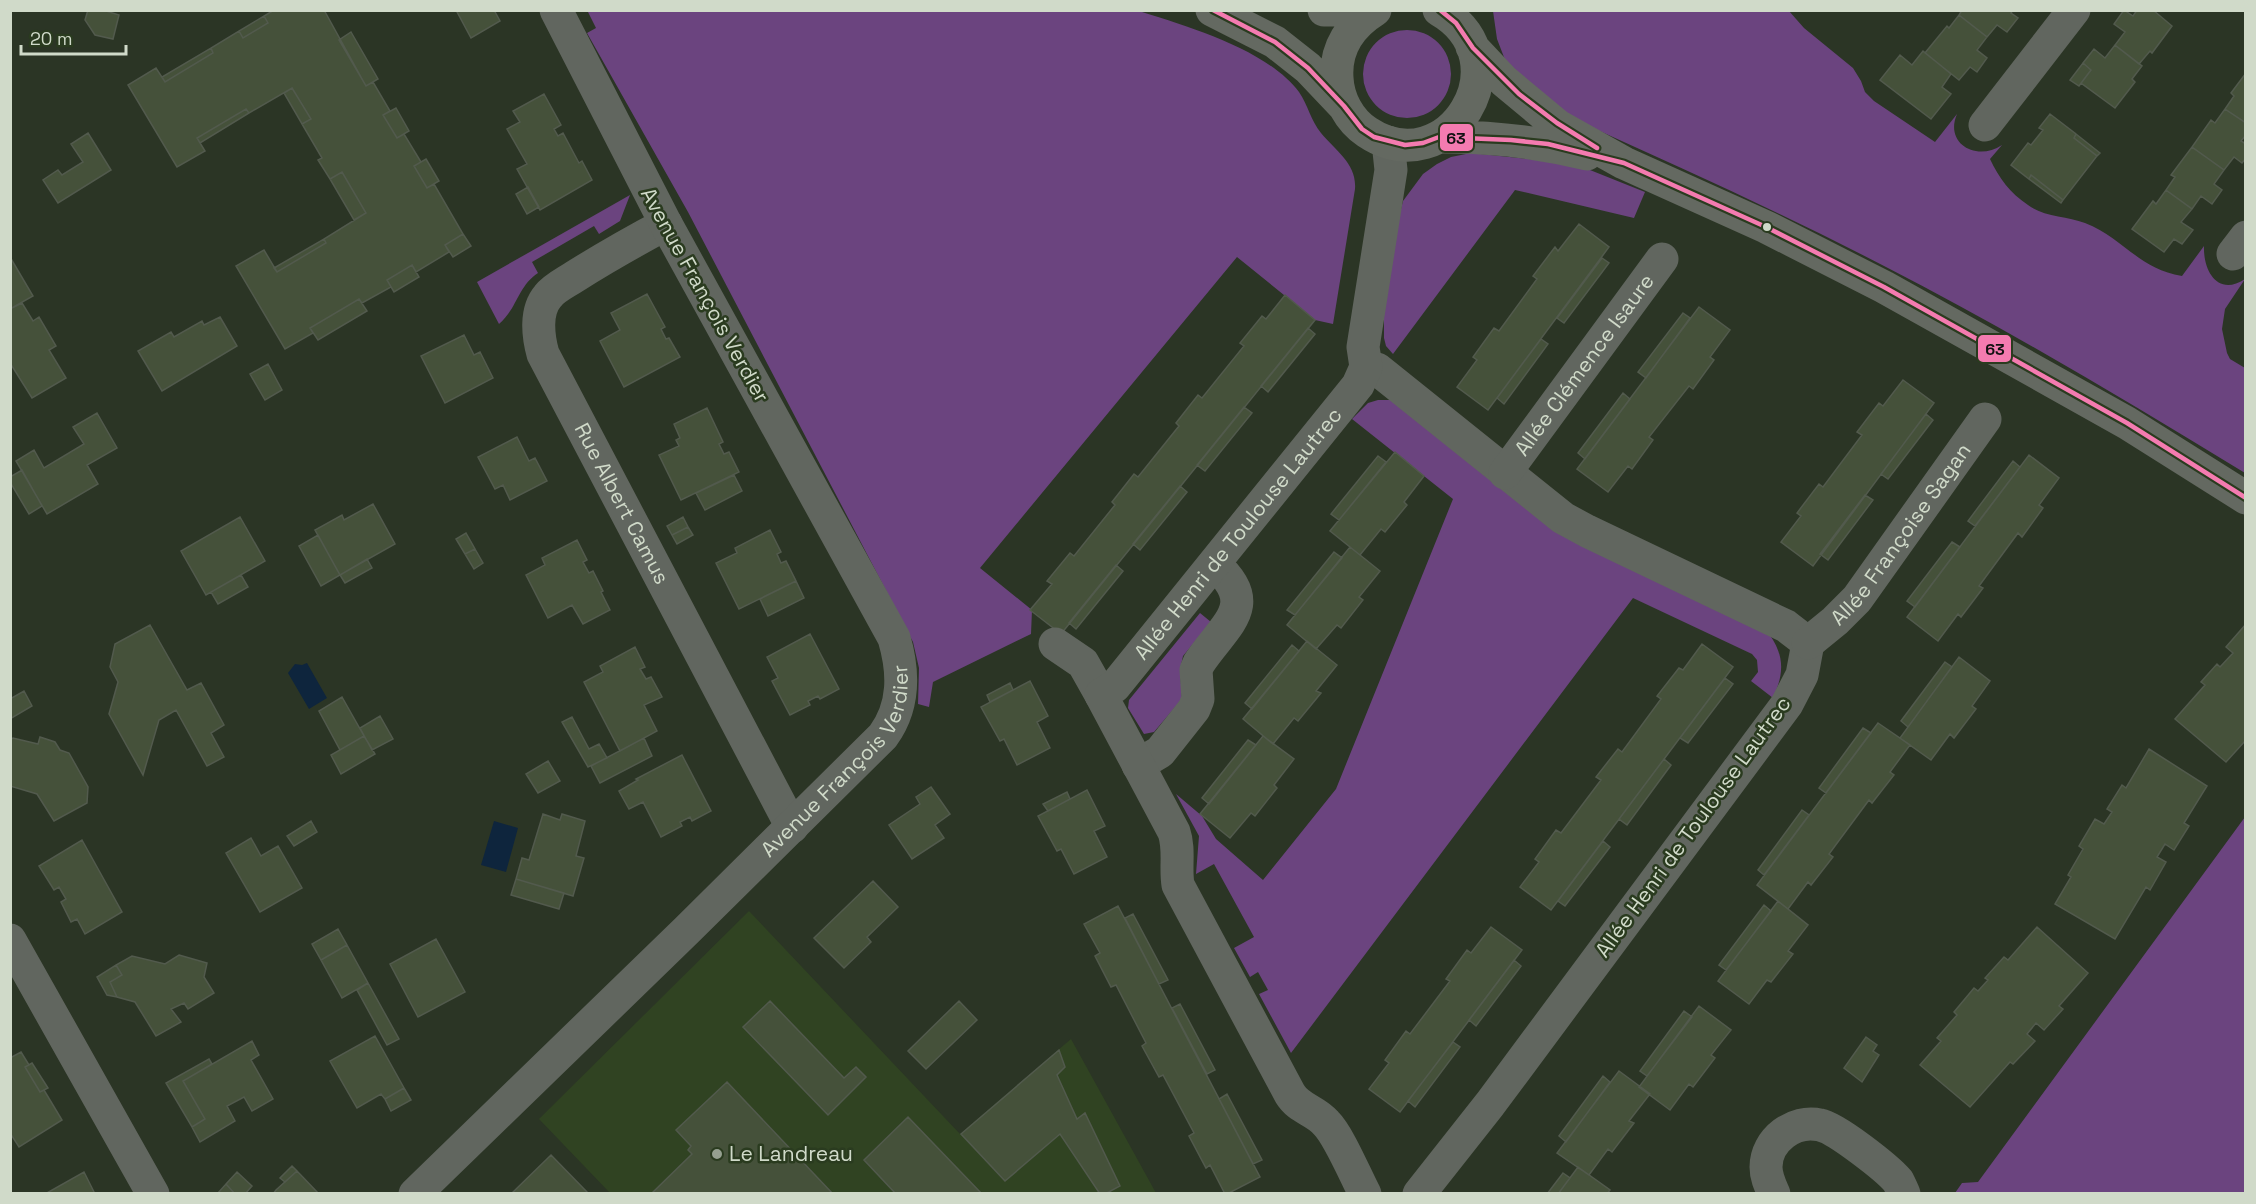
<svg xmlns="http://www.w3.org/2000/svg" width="2256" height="1204" font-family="'Space Grotesk',sans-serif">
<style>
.built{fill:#304322}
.green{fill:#6b447f}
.water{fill:#0e253d}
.building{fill:#45513a;stroke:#525a4d;stroke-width:1.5}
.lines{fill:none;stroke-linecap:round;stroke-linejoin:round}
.minor{stroke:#61665f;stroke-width:33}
.secondary{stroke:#646961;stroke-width:33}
.bus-1-casing{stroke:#2a3b1f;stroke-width:9}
.bus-1{stroke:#f47bb0;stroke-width:4.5}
.bus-dot{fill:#d0dac9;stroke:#2a3b1f;stroke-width:2}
.poi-dot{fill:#96a090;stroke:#2a3b1f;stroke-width:2}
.labels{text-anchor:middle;stroke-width:5;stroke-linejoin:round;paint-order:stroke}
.street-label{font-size:21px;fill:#d0dac9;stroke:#2a3b1f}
.poi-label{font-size:21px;fill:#d0dac9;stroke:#2a3b1f;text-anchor:start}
.line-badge{stroke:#2a3b1f;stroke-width:2}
.pale-badge-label{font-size:16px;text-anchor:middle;font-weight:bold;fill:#111}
</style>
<rect width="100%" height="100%" fill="#2b3525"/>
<!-- built -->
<path class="built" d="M749,911L960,1134L1071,1039L1156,1193H610L539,1119Z"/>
<!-- green -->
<path class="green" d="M587,10H1136C1186,26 1267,49 1299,92C1308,105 1311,121 1321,133C1336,151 1357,164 1355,189L1333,324L1315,320L1237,257L980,568L1032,610L1031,634L933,682L929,707L918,704L919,668L913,642L688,212L587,33L596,28Z
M1493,11H1789L1804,28L1853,68L1861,81L1865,92L1874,101L1935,142L1957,114C1944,144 1977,162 2002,145L1990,159C1999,178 2010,193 2028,205C2044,217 2067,216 2085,223C2123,238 2139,269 2182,276L2204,246C2203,271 2218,297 2245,279L2225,309L2222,329L2227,353L2230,359L2245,368V473C2127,401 2009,330 1886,267C1786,215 1684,169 1582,123L1561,110L1507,65L1497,39Z
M1363 74a44 44 0 1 1 88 0a44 44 0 1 1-88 0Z
M1471,153L1575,164L1645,192L1634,218L1515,190L1393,354L1386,346L1384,338V313L1398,221L1403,201L1423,174L1437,164L1451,157Z
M630,195L620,221L599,234L594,226L532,262L538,273C518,286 517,309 499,324L477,282Z
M1378,400H1392L1769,634C1785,656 1784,674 1773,698L1751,681L1758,672L1757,660L1752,654L1633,598L1291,1053L1259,994L1268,990L1258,972L1250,977L1234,948L1254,937L1214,864L1196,874L1199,836L1176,794L1202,816L1216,839L1263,880L1336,789L1453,499L1352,419L1368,403Z
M1200,613L1211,622L1183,656L1180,670L1182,699L1154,732L1144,734L1128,708L1129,700Z
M2245,817V1193H1955L1962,1183L1978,1182Z"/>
<!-- water -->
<path class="water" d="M307,663L327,698L309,709L288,673L295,664L302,665Z
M494,821L518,828L506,872L481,865Z"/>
<!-- building -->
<path class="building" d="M88,10H103L119,15L113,39L95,35L85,20Z
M274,10H324L366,86L373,82L390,111L383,115L397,138L404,134L421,162L414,166L427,188L434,184L463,234L445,245L449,252L416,272L412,265L387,280L391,287L362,303L359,299L310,328L313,333L285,349L236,266L264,250L277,272L326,243L324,239L366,213L342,172L330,179L318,160L322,158L302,124L311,119L292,88L249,113L246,109L197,138L205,151L177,167L128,85L156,68L165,82L213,53L211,48L239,31L243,38L268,23L264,16Z
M456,10H494L500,21L471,38Z
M1962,10H2013L2011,13L2018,18L2007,32L1997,25L1987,37L1959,15Z
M2124,10L2133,16L2137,10H2153L2172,26L2152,53L2150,51L2139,64L2115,45L2125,32L2114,24Z
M1959,15L1987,37L1977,50L1987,58L1977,72L1970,67L1959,80L1925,53L1947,26L1949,28Z
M264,16L268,23L243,38L239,31Z
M351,32L378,79L366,86L339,40Z
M2115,45L2142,66L2132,79L2135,82L2115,108L2081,83L2091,70L2083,63L2094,49L2105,58Z
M211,48L213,53L165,82L162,77Z
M1923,51L1951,74L1942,87L1951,94L1931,119L1880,80L1900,55L1912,65Z
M2083,63L2091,70L2079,86L2070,80Z
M2246,73V123L2225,109L2234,96L2231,93Z
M292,88L311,119L302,124L284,93Z
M544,94L561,125L554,129L558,136L563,133L579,163L582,161L592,180L540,210L517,169L527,164L507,129L520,122L513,111Z
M396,108L409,131L397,138L383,115Z
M246,109L249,113L200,143L197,138Z
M2225,109L2246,123V135L2241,141L2246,144V158L2242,163L2234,157L2224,170L2192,147L2211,120L2215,123Z
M2050,114L2076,134L2074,138L2097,156L2063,200L2031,175L2029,179L2011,165L2028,143L2031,145L2043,130L2039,128Z
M88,133L111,170L58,203L43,180L58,170L62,175L83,162L71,144Z
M2076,134L2100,153L2097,156L2074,138Z
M2192,147L2224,170L2214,184L2222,190L2212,204L2201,196L2192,209L2166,190L2175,177L2171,175Z
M426,159L439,181L427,188L414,166Z
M342,172L366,213L354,220L330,179Z
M2031,175L2063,200L2061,203L2029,179Z
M528,187L539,207L527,214L516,194Z
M2166,190L2192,209L2181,222L2193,230L2182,244L2174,239L2164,252L2132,229L2153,201L2156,204Z
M1579,224L1609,247L1488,410L1457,387L1477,360L1473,357L1494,328L1499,331L1537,279L1533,276L1555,247L1558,251Z
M463,234L471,246L453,257L445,245Z
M324,239L326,243L277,272L274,268Z
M10,257L33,296L10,309Z
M1602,258L1609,263L1564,323L1557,318Z
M412,265L419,277L394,292L387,280Z
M647,294L665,327L661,329L666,339L669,338L680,357L624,387L600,341L620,330L611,313Z
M1285,295L1315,320L1061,634L1030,610L1052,584L1047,581L1070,553L1074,556L1115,505L1112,502L1134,474L1138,477L1179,426L1176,423L1198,395L1202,398L1244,346L1240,343L1262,316L1266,319Z
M359,299L367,311L318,340L310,328Z
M22,303L33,321L39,317L56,346L49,350L66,378L32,398L10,363V309Z
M1699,307L1730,330L1710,357L1714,360L1693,389L1689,386L1649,437L1653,440L1632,469L1628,466L1608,492L1577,469Z
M1683,313L1690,318L1646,378L1638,372Z
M220,317L237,346L162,391L138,351L171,332L174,337L202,321L204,325Z
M1308,328L1315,334L1268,392L1261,386Z
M464,335L474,355L480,352L493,378L445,403L421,356Z
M1541,339L1548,344L1504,404L1497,398Z
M268,364L282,390L265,400L250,374Z
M1903,380L1934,403L1813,566L1781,542L1801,516L1797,513L1819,484L1823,487L1862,435L1857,432L1879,403L1883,406Z
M1623,393L1630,399L1585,459L1578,453Z
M1244,407L1252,413L1205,471L1197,465Z
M707,408L723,442L719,444L724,454L729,452L739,472L681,500L659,455L679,446L676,440L680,438L674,424Z
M97,413L117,448L87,465L98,484L47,514L16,461L34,450L44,468L84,444L73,427Z
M1926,414L1933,420L1888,479L1881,474Z
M517,437L529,461L535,458L547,481L510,500L503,485L495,489L478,457Z
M1395,452L1424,476L1404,502L1407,505L1385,532L1381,529L1360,555L1330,531Z
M2029,455L2059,478L2039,505L2043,508L2022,537L2018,533L1979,586L1983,588L1961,617L1958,614L1938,641L1907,617Z
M1378,456L1386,462L1339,520L1331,514Z
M2013,461L2020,467L1975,526L1968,521Z
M22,470L42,506L29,514L10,482V477Z
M734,475L742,491L705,510L696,493Z
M1180,486L1187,492L1140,550L1133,544Z
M1865,495L1873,500L1828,560L1820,554Z
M373,504L395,544L340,575L315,530L342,515L344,520Z
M240,517L265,561L206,595L181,551Z
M683,517L688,527L672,535L667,526Z
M688,527L693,535L677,544L672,535Z
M770,530L781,552L777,554L781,563L786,561L796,581L739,609L716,563L737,553L735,548Z
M466,533L475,549L465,554L456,539Z
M318,535L340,575L321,586L299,546Z
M577,540L587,560L583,562L589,573L593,571L603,591L601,592L610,610L583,624L572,605L548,618L526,575L545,565L542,558Z
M1952,542L1960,547L1915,607L1907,601Z
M1350,547L1380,571L1359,597L1363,600L1341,628L1337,625L1316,649L1287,625Z
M475,549L483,563L474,569L465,554Z
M1334,552L1342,558L1295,615L1287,610Z
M367,559L372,568L345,583L340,575Z
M1116,565L1123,571L1076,629L1069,623Z
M241,575L248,587L218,604L211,592Z
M796,581L804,598L768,616L760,599Z
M2246,624V740L2226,762L2175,719L2205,685L2201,682L2217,664L2220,667L2233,653L2226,647Z
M150,625L187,690L201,683L224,725L211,733L224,757L207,766L176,710L159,720L143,775L109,714L118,682L110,667L115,644Z
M810,634L839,689L820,699L818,696L808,701L810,705L790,715L772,681L778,678L767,657Z
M1307,641L1337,665L1316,691L1321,693L1298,721L1294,718L1273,744L1243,719Z
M1702,644L1733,667L1551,910L1520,887L1539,862L1535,859L1556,830L1561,833L1601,780L1596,777L1618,749L1622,752L1661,699L1657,696L1679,668L1683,670Z
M1292,645L1299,651L1252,709L1245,703Z
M635,647L645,667L640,669L646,679L651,677L662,697L644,705L657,731L620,751L584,682L603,672L600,666Z
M1959,657L1990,681L1972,706L1976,709L1954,738L1950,734L1931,760L1900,738Z
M1945,662L1952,667L1908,727L1901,721Z
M1725,678L1733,684L1688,743L1680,738Z
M1030,681L1048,716L1037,722L1050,748L1017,765L1004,739L1000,741L981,707Z
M1010,683L1013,690L990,702L987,695Z
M24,691L32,706L10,719V699Z
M342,697L364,736L340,750L319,711Z
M380,716L393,739L372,750L360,728Z
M572,717L589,749L599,744L607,758L588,767L562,722Z
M1878,723L1910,745L1890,772L1894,775L1872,803L1869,800L1829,854L1833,857L1811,885L1808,882L1788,909L1757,885Z
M1863,728L1871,733L1826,793L1819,788Z
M364,736L375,754L341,774L331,755Z
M1263,736L1294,759L1274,785L1277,788L1255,816L1251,813L1230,838L1200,814Z
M40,737L55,742L60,750L69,753L88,787L87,803L54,821L37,794L10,786V740L13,738L38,744Z
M644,738L652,756L600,783L591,766Z
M1248,740L1256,745L1209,804L1202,798Z
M2149,749L2207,786L2184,823L2189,826L2174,850L2165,844L2157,857L2166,862L2150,890L2146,887L2115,939L2055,904L2071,877L2068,875L2083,849L2079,846L2095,819L2104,824L2112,812L2107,809L2122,785L2126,788Z
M682,755L711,811L692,821L690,817L680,822L682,826L661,837L643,802L629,809L619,791L638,780L636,779Z
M1664,759L1671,765L1627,825L1619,819Z
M548,761L560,781L538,793L526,774Z
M931,787L950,814L935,825L944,838L912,859L889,825L920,804L916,797Z
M1087,790L1105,826L1094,831L1107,857L1074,874L1061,849L1057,851L1038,816Z
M1067,792L1070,799L1048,811L1043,804Z
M1802,810L1809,815L1764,875L1758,870Z
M543,814L560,820L562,814L585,821L576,856L584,858L573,896L516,879L522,858L529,860Z
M311,821L317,832L294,846L287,836Z
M251,838L261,856L278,846L302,888L260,912L226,853Z
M82,840L122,912L85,934L77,919L71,922L61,902L66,899L59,887L54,890L39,866Z
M1603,841L1610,847L1565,906L1558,901Z
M516,879L564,893L559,909L511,895Z
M873,881L898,907L867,937L871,942L844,968L814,938Z
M1778,901L1808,925L1788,951L1793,954L1771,982L1767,980L1749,1004L1718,981Z
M1764,905L1771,911L1726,970L1719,965Z
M1118,906L1260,1177L1227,1194H1225L1210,1165L1206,1168L1189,1136L1194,1133L1163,1075L1159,1077L1142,1046L1146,1043L1116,985L1111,987L1095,956L1100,953L1084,924Z
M1133,914L1168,980L1159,984L1125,918Z
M1491,927L1522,950L1400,1112L1369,1089L1389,1063L1385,1060L1406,1031L1410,1034L1450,981L1446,979L1467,950L1471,953Z
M2037,927L2088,973L2059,1006L2063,1009L2044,1030L2036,1023L2027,1034L2035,1041L2013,1064L2010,1062L1970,1107L1920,1065L1941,1041L1937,1038L1957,1015L1954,1012L1974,988L1978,991L1988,980L1985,978L2004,957L2008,960Z
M338,929L347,945L321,960L312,944Z
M436,939L465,992L418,1017L390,964Z
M347,945L368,983L342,998L321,960Z
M179,955L207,963L204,977L214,993L188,1009L184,1003L171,1009L181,1022L156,1036L135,1002L117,997L110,982L122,975L116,965L132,956L165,964Z
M1514,960L1521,966L1476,1026L1469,1020Z
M116,965L122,975L110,982L117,997L107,995L97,977Z
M368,983L399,1039L387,1045L357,990Z
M770,1001L844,1078L856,1067L866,1077L828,1115L743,1027Z
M959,1001L977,1020L926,1069L908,1051Z
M1180,1004L1215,1070L1207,1074L1172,1008Z
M1699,1006L1731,1030L1711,1055L1715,1058L1693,1087L1689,1084L1670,1110L1639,1087Z
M1684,1011L1692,1017L1647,1076L1640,1071Z
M375,1036L404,1088L385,1099L381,1094L357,1108L330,1061Z
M1866,1037L1877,1045L1873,1051L1879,1055L1862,1082L1844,1068Z
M252,1041L259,1055L251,1060L273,1099L252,1111L244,1097L227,1106L235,1121L200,1142L192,1127L205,1119L183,1081Z
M1453,1042L1460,1047L1415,1107L1408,1101Z
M1059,1050L1065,1067L1057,1075L1077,1119L1085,1113L1120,1186L1105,1194H1100L1060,1134L1005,1181L961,1134Z
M21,1052L29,1065L25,1067L40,1092L44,1090L62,1120L19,1147L10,1133V1058Z
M209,1059L212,1064L183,1081L205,1119L192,1127L166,1083Z
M32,1063L48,1088L40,1092L25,1067Z
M1619,1071L1650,1094L1629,1121L1634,1123L1612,1152L1608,1149L1589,1175L1557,1153Z
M1603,1076L1610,1082L1566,1142L1559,1136Z
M727,1082L833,1194H651L692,1154L688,1150L691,1146L676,1130Z
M404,1088L411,1100L391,1111L385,1099Z
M1227,1094L1262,1160L1253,1164L1219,1099Z
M908,1117L982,1194H896L864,1160Z
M551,1155L587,1192L585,1194H511Z
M292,1166L297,1171L285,1182L280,1178Z
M1578,1167L1610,1190L1607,1194H1558Z
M297,1171L319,1194H273L276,1190Z
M84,1172L95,1194H45Z
M237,1172L252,1186L245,1194H235L226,1184Z
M1563,1173L1570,1178L1558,1194H1547Z
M226,1184L235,1194H217Z"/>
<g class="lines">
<!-- minor -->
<g class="minor">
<path d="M1985,125L2074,10"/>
<path id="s1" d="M666,224C634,241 604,258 574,277C565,283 554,288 548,296C535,311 538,336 543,354L792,827"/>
<path d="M2233,254L2246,237"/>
<path d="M1366,367L1377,369L1563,518L1587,531L1786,626L1808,643L1802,675L1787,704L1490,1104L1419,1194"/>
<path id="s2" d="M1505,473L1662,259"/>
<path id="s3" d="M1808,643L1835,621L1857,599L1985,419"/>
<path d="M1055,644L1083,663L1101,695"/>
<path d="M1138,765L1160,752L1194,709L1198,699L1196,670L1199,663C1225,624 1261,605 1214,564"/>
<path d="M10,940L153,1194"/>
<path id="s4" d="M415,1194L687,930L883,736C905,706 904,672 894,638L666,224L556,10"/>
<path id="s5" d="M1365,1194C1355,1175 1339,1136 1326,1123C1315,1110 1299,1109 1290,1094L1178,885C1175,867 1180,850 1174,832L1101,695L1115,686L1358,385L1366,367L1363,347L1391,170L1388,142"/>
<path d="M1774,1194C1770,1185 1766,1177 1766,1167C1766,1140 1794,1119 1820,1125C1836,1128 1887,1168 1898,1181C1900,1185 1902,1189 1904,1194"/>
</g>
<!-- secondary -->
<path class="secondary" d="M1212,10L1275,42L1308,68L1344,106
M1324,10H1360
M1375,10C1351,25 1335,48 1337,78C1338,99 1349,120 1367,132C1448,186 1526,60 1439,10
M1472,47L1504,81L1558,126L1624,163L1766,227L1884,287L2127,423L2246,498
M1439,137C1490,136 1538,142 1587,154"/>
<!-- bus-1 casing -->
<g class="bus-1-casing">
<path id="bus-1" d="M1213,10L1275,42L1308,68L1344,106L1362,129L1374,137L1405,145L1423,143L1439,137L1511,140L1548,144L1624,163L1766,227L1884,287L2127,423L2246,498
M1440,10L1456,23L1473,48L1519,94L1557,123L1597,148"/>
</g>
<!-- bus-1 -->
<use href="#bus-1" class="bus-1"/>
</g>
<!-- markers -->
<circle class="bus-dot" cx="1767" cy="227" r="5"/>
<circle class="poi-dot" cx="717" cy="1154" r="6"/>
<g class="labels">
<!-- street labels -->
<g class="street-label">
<text transform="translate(705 295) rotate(61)" y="7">Avenue François Verdier</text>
<text dy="7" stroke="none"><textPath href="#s2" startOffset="134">Allée Clémence Isaure</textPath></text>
<text dy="7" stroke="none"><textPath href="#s1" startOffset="368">Rue Albert Camus</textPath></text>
<text dy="7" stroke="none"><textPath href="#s3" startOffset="144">Allée Françoise Sagan</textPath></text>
<text dy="7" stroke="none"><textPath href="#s5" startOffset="786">Allée Henri de Toulouse Lautrec</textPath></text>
<text dy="7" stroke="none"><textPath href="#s4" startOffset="609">Avenue François Verdier</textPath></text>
<text transform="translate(1693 827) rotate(-54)" y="7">Allée Henri de Toulouse Lautrec</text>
</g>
<!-- poi labels -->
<g class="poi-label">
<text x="729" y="1161">Le Landreau</text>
</g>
</g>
<g class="line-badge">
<rect x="1439" y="123" width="35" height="29" rx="6" fill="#f47bb0"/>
<rect x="1977" y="334" width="35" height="29" rx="6" fill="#f47bb0"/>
</g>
<g class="pale-badge-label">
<text x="1456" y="144">63</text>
<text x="1995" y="355">63</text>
</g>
<!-- border -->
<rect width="2256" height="1204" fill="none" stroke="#d0dac9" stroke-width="24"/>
<!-- scale -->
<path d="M21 45v9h105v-9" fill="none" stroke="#d0dac9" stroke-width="3"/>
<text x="30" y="45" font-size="18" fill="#d0dac9" stroke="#2a3b1f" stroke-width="4.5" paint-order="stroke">20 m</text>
</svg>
